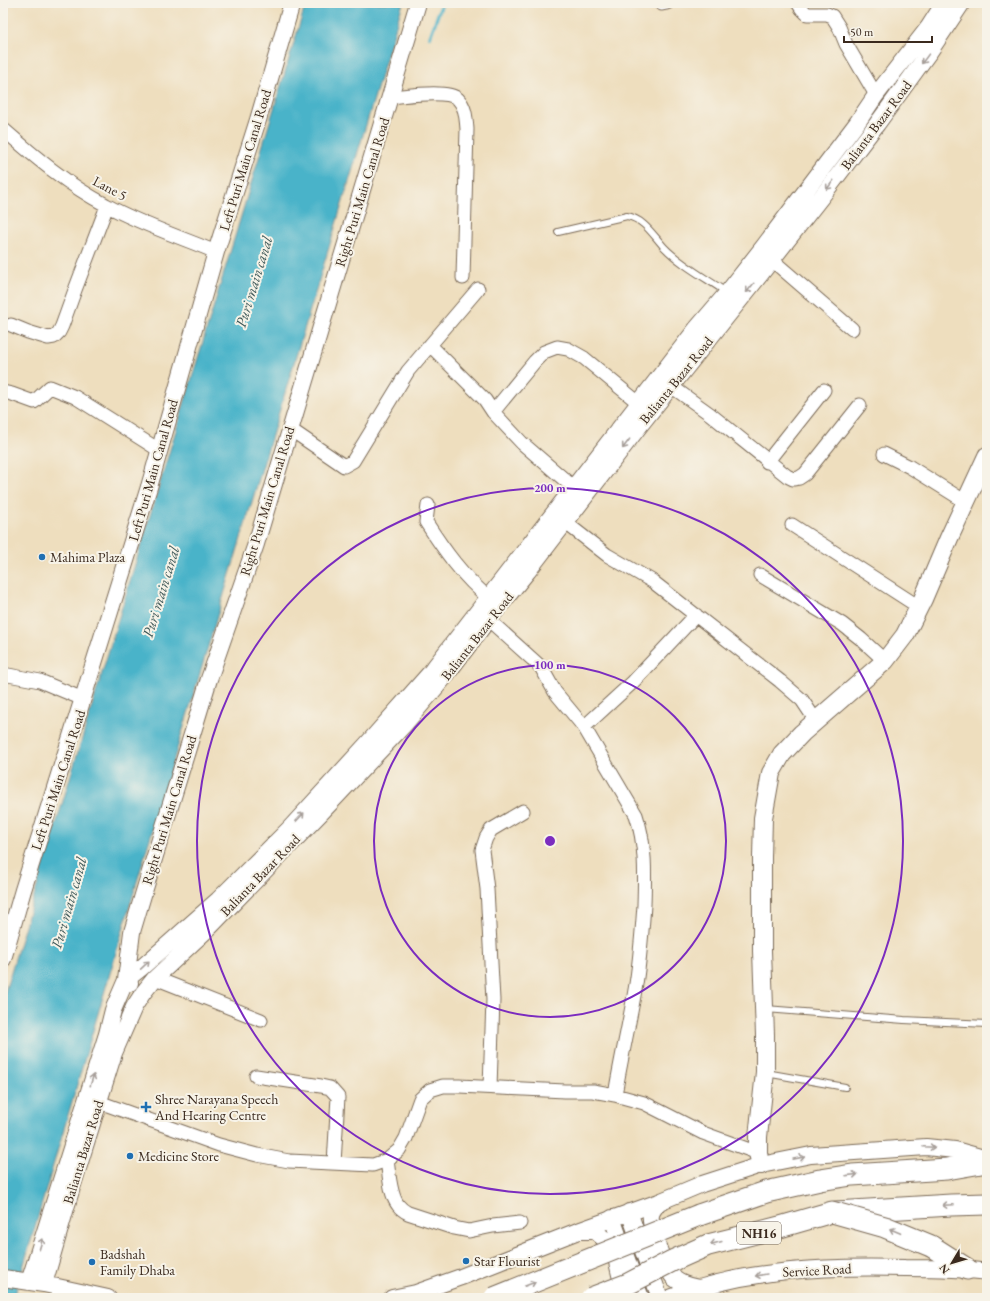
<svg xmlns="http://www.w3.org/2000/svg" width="990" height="1301" font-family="'EB Garamond',serif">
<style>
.water{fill:#4ab3c9;stroke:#426e74}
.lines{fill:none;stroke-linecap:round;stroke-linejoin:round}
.stream{stroke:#4ab3c9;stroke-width:3.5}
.service-casing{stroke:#7a6956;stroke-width:8}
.minor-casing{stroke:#7a6956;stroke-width:15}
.tertiary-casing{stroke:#7a6956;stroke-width:18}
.secondary-casing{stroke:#7a6956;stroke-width:20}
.trunk-casing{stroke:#7a6956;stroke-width:23}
.service{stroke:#fff;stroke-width:6}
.minor{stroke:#fff;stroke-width:13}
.tertiary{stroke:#fff;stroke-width:16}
.secondary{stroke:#fff;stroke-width:18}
.trunk{stroke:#fff;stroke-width:21}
.trunk-bridge-casing{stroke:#7a6956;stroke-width:23;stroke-linecap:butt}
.trunk-bridge{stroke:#fff;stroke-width:21}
.oneway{stroke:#a79f9a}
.ring{fill:none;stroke:#7b2cbf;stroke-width:2}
.poi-dot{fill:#1f6fb2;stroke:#f7f3e8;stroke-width:1.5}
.labels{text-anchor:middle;stroke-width:4;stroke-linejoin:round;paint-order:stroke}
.shield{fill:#f7f3e8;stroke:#73665b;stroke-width:1}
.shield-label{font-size:13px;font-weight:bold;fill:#3b2a1e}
.street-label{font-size:14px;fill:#3b2a1e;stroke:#f7f3e8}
.poi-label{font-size:14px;fill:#3b2a1e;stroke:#f7f3e8;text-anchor:start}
.water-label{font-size:15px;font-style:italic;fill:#405a5a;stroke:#f7f3e8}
.centre{fill:#7b2cbf;stroke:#f7f3e8;stroke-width:2}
.ring-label{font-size:12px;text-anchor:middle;font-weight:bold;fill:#7b2cbf;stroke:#f7f3e8;stroke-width:4;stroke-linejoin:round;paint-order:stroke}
</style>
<rect width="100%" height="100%" fill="#f7f3e8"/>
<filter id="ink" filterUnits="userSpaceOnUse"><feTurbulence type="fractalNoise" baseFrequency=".025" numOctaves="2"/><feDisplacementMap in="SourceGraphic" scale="8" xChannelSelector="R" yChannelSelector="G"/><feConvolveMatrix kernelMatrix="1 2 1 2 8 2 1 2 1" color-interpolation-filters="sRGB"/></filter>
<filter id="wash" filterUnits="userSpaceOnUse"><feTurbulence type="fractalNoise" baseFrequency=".012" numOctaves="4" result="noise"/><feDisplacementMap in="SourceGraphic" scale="16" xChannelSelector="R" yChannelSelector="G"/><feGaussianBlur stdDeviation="0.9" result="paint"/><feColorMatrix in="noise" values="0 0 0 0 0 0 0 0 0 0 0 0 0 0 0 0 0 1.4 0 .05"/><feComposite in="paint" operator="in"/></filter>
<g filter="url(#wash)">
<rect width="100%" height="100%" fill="#eedebe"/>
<!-- water -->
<path class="water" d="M306,3H403L142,865L14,1298H3V998Z"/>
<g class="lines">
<!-- stream -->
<path class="stream" d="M430,37L442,3"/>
</g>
</g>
<g filter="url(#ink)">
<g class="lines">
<!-- service casing -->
<g class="service-casing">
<path id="service" d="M558,232L627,216C644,219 653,235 664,247C681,265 706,278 726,292
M766,1009L904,1020L987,1024
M766,1073L845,1087"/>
</g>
<!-- minor casing -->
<g class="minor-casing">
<path id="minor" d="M798,3L802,9L807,14H827L832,16L839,27L846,44L876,95
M662,4L667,3
M390,97C406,96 447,89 458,99C466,107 466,119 467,129L463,278
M3,129C35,157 68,185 106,205C140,224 180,237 216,252
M772,260L852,329
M11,325L28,332L48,338L54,337L59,332L62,326L75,290L107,206
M430,345L485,400L493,412L522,443L573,487
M671,386L710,414L787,476L793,479L799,478L805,474L860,405
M3,392L12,394L34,402L50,387L75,397L159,450
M493,412L535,361L544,352L557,347L568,349L584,358L640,404
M290,429L344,466L353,461L408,371L478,289
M884,454L910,467L966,502
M767,462L824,390
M428,505L426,522C444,550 463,577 489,598
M566,523L607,555L652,581L780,681L802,700L816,721
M792,525L919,607
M760,575L842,624L861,639L885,661
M489,620L541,667L555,692L584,727L636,815C646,844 645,874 644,905C642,933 640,962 635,990C629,1025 621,1059 615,1095
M3,674L40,681L83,699
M584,727L633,682L696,615
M155,978L261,1020
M256,1076L321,1086L330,1088L338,1097L334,1163
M490,1087L493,1000L487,889L482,850L486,838L491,830L523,811
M99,1102L219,1145L257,1155L289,1161L373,1165L387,1160L399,1150L406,1138L420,1099L430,1090L443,1086H459L565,1091H593L615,1095L644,1103L703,1133L758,1153
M387,1160C389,1173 390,1195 398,1205C401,1209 404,1211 408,1213L454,1228L469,1231L493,1226L520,1223"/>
</g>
<!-- tertiary casing -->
<g class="tertiary-casing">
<path id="tertiary" d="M3,959L23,890L149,487L216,252L258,120L292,3
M130,983L126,980L132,932L143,895L209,679L256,544L418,3
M659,1202C656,1206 652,1210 651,1215C649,1228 665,1269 675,1279C682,1285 690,1286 698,1288
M629,1212L660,1298
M612,1218L641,1298
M579,1231H595L609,1243L617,1262L621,1279L622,1298
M3,1278L44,1284L108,1298
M29,1282L107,1034L113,1010L126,980L140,969L218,900L290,828L367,744L430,673L697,328L727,293L764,246L857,123L876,95L928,28L944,3
M44,1284L70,1194L114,1053L134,1007L143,993L155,978L210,927L320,814L403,726L443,679L484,625L528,571L641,424L760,275L822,196L877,124L930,51L962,3
M392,1298L416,1293L461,1277L578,1231L659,1202L702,1184L761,1165L811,1155L926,1147L955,1150L987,1159
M670,1298C744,1269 826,1266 905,1268C933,1268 960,1268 987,1272"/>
</g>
<!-- secondary casing -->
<g class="secondary-casing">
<path id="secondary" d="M761,1165L758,1153V1137L765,1072V1035L762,951V857L763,818L771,773L782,754L802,733L885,661L905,635L923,599L949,538L987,456"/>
</g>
<!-- trunk casing -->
<g class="trunk-casing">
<path id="trunk" d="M836,1212L951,1205L987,1204
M699,1215L766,1192L820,1180L852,1175L947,1169L987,1162
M931,1246L967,1269"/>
</g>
<!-- service -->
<use href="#service" class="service"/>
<!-- minor -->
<use href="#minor" class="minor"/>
<!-- tertiary -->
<use href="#tertiary" class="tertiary"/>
<!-- secondary -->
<use href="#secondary" class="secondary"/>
<!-- trunk -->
<use href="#trunk" class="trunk"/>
<!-- trunk-bridge casing -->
<g class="trunk-bridge-casing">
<path id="trunk-bridge" d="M494,1298L699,1215
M591,1298L628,1284L672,1261L708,1245L780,1227L832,1212L885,1227L931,1246"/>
</g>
<!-- trunk-bridge -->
<use href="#trunk-bridge" class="trunk-bridge"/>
</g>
<!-- one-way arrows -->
<defs><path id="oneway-shaft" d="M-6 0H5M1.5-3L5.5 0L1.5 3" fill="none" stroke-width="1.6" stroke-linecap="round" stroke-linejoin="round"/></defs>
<g class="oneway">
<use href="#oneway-shaft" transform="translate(925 59) rotate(126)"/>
<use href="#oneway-shaft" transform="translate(830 185) rotate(128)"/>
<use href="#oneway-shaft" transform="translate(750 288) rotate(129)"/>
<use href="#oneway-shaft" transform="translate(626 444) rotate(127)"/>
<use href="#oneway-shaft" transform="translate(300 817) rotate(-47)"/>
<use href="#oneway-shaft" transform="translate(145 965) rotate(-43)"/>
<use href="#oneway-shaft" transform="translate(92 1080) rotate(-73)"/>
<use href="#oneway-shaft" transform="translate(929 1147) rotate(3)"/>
<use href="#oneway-shaft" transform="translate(799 1158) rotate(-11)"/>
<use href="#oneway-shaft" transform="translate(852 1175) rotate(-6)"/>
<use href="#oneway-shaft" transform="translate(948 1205) rotate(177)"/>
<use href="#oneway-shaft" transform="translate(895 1231) rotate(-157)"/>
<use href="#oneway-shaft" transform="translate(716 1243) rotate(166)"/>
<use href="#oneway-shaft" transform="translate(41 1244) rotate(-73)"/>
<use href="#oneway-shaft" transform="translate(761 1275) rotate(170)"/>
<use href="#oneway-shaft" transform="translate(530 1284) rotate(-21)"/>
</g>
</g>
<!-- distance rings -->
<g class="ring">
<circle cx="550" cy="841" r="176"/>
<circle cx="550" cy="841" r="353"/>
</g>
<!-- markers -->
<g class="poi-dot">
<circle cx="42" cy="557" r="4"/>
<path d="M144 1101h4v4h4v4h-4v4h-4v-4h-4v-4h4z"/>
<circle cx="130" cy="1156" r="4"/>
<circle cx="466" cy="1261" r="4"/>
<circle cx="92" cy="1262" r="4"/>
</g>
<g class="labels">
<!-- shield labels -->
<rect class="shield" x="737" y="1222" width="44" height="22" rx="3"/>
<g class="shield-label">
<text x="759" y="1238">NH16</text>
</g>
<!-- street labels -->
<g class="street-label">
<text transform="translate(876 125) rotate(-53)" y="5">Balianta Bazar Road</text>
<text transform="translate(245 160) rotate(-73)" y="5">Left Puri Main Canal Road</text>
<text transform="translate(110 188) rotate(28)" y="5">Lane 5</text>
<text transform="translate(362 192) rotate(-73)" y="5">Right Puri Main Canal Road</text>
<text transform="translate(676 380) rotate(-51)" y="5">Balianta Bazar Road</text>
<text transform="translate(153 470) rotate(-74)" y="5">Left Puri Main Canal Road</text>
<text transform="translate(267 501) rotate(-73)" y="5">Right Puri Main Canal Road</text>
<text transform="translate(477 636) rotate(-52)" y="5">Balianta Bazar Road</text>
<text transform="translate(58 780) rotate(-72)" y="5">Left Puri Main Canal Road</text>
<text transform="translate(169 810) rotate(-73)" y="5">Right Puri Main Canal Road</text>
<text transform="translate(260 875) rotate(-46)" y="5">Balianta Bazar Road</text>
<text transform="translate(83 1152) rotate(-73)" y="5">Balianta Bazar Road</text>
<text transform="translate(817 1270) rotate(-3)" y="5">Service Road</text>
</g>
<!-- poi labels -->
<g class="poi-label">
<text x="50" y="562">Mahima Plaza</text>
<text x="155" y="1104">Shree Narayana Speech<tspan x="155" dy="16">And Hearing Centre</tspan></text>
<text x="138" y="1161">Medicine Store</text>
<text x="100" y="1259">Badshah<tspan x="100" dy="16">Family Dhaba</tspan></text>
<text x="474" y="1266">Star Flourist</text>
</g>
<!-- water labels -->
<g class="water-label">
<text transform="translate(254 282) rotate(-73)" y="5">Puri main canal</text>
<text transform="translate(161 592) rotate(-73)" y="5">Puri main canal</text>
<text transform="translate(69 903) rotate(-74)" y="5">Puri main canal</text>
</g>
</g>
<circle cx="550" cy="841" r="6" class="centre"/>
<g class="ring-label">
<text x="550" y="492">200 m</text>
<text x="550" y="669">100 m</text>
</g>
<!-- margin -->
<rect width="990" height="1301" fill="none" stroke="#f7f3e8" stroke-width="16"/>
<!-- north arrow -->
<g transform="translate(952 1263) rotate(232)" stroke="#f7f3e8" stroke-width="3" paint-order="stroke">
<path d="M0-3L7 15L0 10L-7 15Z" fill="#3b2a1e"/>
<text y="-6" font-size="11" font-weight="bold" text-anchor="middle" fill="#3b2a1e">N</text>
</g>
<!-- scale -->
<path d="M844 36v6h88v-6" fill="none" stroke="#3b2a1e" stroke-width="2"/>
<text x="850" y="36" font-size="12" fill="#3b2a1e" stroke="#f7f3e8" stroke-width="3" paint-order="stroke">50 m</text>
</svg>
